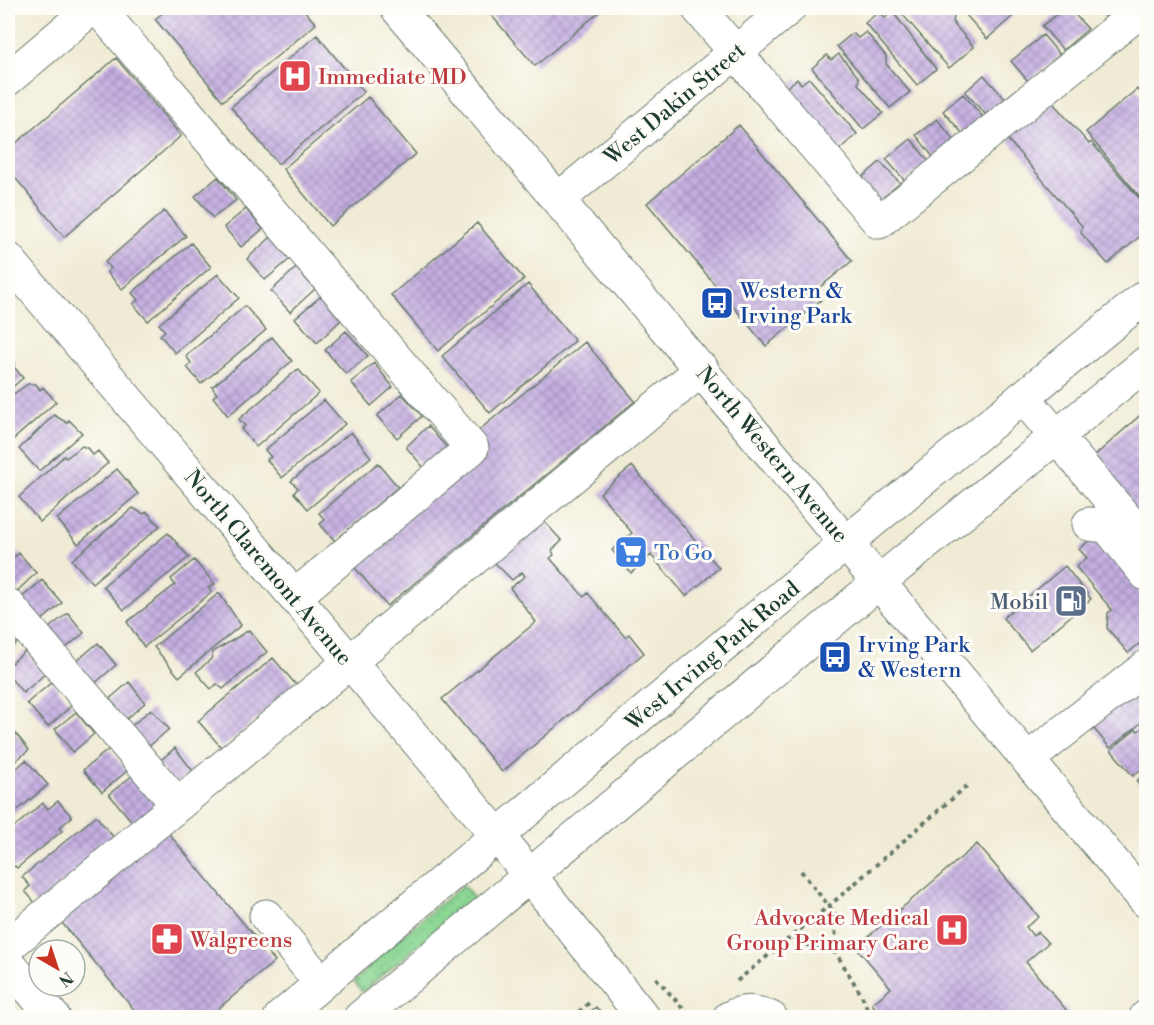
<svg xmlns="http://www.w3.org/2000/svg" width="1154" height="1025" font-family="'Libre Bodoni',serif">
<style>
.garden{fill:url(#garden-dots);stroke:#568a64;stroke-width:1.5}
.building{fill:url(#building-cross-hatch)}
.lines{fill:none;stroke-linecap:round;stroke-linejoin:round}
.minor-casing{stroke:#687a6c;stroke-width:35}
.major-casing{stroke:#687a6c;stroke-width:35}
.path{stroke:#687a6c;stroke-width:4;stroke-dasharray:4.5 4.5;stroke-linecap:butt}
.minor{stroke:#fff;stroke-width:33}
.major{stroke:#fff;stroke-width:33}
.labels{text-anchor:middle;stroke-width:6;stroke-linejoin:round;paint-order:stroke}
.health-label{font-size:22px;fill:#be3a42;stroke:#fdfcf7;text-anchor:start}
.street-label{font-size:22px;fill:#1f3d34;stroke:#fdfcf7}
.transit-label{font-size:22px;fill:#164399;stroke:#fdfcf7;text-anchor:start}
.shop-label{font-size:22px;fill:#366cbe;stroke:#fdfcf7;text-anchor:start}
.service-label{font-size:22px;fill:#4e5e75;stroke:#fdfcf7;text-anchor:end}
</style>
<defs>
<pattern id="garden-dots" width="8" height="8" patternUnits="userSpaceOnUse" patternTransform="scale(1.5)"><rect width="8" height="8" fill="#8cd794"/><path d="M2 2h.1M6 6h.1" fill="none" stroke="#78b980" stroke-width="1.8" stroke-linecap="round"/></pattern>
<pattern id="building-cross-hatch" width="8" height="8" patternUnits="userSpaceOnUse" patternTransform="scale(1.5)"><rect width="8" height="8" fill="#c5aee2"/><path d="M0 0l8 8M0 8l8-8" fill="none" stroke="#9f8fb8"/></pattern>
</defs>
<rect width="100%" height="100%" fill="#fdfcf7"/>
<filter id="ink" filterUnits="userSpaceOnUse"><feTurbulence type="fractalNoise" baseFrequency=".0167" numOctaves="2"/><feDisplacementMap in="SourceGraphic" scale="12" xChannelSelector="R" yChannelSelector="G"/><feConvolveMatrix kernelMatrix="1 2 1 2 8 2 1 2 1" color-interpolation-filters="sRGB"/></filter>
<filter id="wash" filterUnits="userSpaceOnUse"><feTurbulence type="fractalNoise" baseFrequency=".008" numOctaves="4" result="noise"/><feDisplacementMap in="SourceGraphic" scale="24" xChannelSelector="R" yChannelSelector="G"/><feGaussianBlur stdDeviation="1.35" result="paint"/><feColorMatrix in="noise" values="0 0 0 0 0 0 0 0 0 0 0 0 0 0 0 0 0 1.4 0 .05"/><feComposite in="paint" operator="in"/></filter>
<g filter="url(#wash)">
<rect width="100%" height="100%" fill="#f0ebd4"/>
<!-- garden -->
<path class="garden" d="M463,885L474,899L362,992L354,982L382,953Z"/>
<g id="blocks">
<!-- building -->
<path class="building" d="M8,8L16,12L8,19Z
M169,8H302L316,24L223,101L155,19Z
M485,8H604L535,66Z
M897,8H947L954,16L953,23L974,47L949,68Z
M960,8H1006L1013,16L987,39Z
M1065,8H1069L1088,29L1063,50L1042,26Z
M1097,8H1115L1105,16Z
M880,11L885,18L892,11L936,69L917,85L865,23Z
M866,32L886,56V64L910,92L890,108L837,46L853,33L858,38Z
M317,35L364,92L278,164L231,107Z
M1043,35L1060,55L1028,81L1011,61Z
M839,54L859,78L858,84L883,113L863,129L812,68L827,55L831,60Z
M116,58L181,136L64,237L8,169V150Z
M984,75L1005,99L986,115L965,92Z
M809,78L857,134L834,154L781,92L797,79L801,84Z
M1137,89L1146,101V204L1086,132Z
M963,94L983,117L963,134L943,111Z
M368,97L416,154L330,226L283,169Z
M1048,97L1089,144L1091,142L1146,206V231L1108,264L1081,233L1082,226L1004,135Z
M937,119L954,140L933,157L916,135Z
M739,125L852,261L814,292L821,300L766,346L647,203Z
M911,139L929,162L905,181L886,159Z
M880,162L900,183L878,203L858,181Z
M218,177L236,200L213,218L195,196Z
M246,209L263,229L241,247L224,227Z
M164,211L186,236L122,289L107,272L111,268L105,262Z
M477,223L524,279L438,351L391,295Z
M271,237L290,259L265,280L247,259Z
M191,243L211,267L148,321L133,304L138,300L132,293Z
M296,268L315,289L290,312L271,291Z
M218,274L239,298L175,353L160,335L165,331L159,324Z
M528,284L575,341L490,413L442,356Z
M321,296L341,320L317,343L295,318Z
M245,306L266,330L201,384L187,367L191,363L186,356Z
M346,331L368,356L346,374L325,350Z
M272,337L292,361L228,416L213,397L217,394L212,387Z
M585,342L635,401L387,606L346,557L472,436Z
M8,354L14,361V367L23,378L8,391Z
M374,363L393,387L371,406L351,382Z
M298,369L319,393L256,447L241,429L245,426L239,419Z
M28,384H36L40,390L43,387L56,402L8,444V398Z
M402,394L422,416L397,438L377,416Z
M324,400L345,424L282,478L267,460L271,457L265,450Z
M1146,410V527L1090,460Z
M54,415L67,423L69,420L82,433L39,471L19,449Z
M428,426L447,448L425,469L406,447Z
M351,432L371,457L308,509L294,493L298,488L291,481Z
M82,446L87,448L93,455L98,451L108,463L40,522L19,497L64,456L66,458Z
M378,463L398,487L335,541L320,524L325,520L319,513Z
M632,466L719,568L686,596L651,555L631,573L612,550L632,533L600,493Z
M117,469L138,494L78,544L57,519Z
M133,508L143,514L147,512L160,526L92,583L72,560Z
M540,517L562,541L552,550L554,555L550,558L584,597L588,593L625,637L629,634L644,653L502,772L442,699L536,622L510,588L525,576L522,572L512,580L490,558Z
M168,533L189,557L124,610L103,586Z
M1097,534L1146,582V638L1128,653L1107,628L1108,613L1112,610L1076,567L1087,558L1079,549Z
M19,553L36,573L14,594L8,587V563Z
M194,560L215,584L208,588L212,592L144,647L127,622L175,585L171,579Z
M1065,566L1091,599L1030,650L1003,618Z
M42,580L62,603L39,623L19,600Z
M219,593L241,625L179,677L154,647Z
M68,613L84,633L62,651L45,631Z
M249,630L267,652L223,689L217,684L211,689L196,672L211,659L213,652Z
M8,632L17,643L8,651Z
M98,643L116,665L93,685L74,663Z
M25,651L45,674L23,693L8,675V666Z
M273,658L297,686L222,748L198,721Z
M1146,678V719L1110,748L1090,724Z
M52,682L72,705L48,727L27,703Z
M129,682L145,703L123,722L106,702Z
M151,709L169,729L146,749L128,729Z
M76,712L94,734L73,752L55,729Z
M8,724L29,750L8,767Z
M1146,725V765L1133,776L1111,750L1136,729L1138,731Z
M175,748L193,771L174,785L157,763Z
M109,749L127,771L102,792L83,770Z
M26,760L48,785L8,818V776Z
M1146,770V792L1137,781Z
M132,776L156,805L134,824L109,794Z
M58,801L72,817L59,828L62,831L17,868L15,866L9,870L8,832L43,803L48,809Z
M96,816L115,839L37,905L25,891L30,886L22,877Z
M165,829L275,961L207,1018H141L58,918Z
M977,844L1039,917L1026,927L1033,936L1038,932L1048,943L1026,962L1073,1018H873L871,1015L877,1010L872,1004L891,988L856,947Z
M596,1007L605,1018H583Z"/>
</g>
</g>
<g filter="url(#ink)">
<use href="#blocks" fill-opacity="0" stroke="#687a6c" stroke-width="1.5"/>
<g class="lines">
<!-- minor casing -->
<g class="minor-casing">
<path id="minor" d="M98,8L472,448L294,597
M698,8L879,222L1144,8
M8,79L92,8
M559,199L789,8
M8,259L497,835L644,1018
M1023,397L1146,542
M1089,524L1107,526L1146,574
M8,605L177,804
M1028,759L1146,667
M266,916L321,983
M8,946L702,369
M8,963L54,1018
M729,1018C745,1010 755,1011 771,1018
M1146,1018V1017"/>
</g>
<!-- major casing -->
<g class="major-casing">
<path id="major" d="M397,8L1146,901
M280,1018L847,542L1146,296
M360,1018L879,582L1146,363"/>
</g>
<!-- path -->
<path class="path" d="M801,871L835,914L836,953L862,996L871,1018
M792,936L799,943L836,953
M656,978L687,1013L698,1012
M737,981L830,905L969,784
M572,1018L590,1002"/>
<!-- minor -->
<use href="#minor" class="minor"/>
<!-- major -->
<use href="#major" class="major"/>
</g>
</g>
<!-- icons -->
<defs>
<g id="hospital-square" transform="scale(1.725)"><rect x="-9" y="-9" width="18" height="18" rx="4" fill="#e0444e" stroke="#fdfcf7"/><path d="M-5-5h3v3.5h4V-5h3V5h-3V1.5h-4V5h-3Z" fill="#fff"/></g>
<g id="bus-square" transform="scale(1.725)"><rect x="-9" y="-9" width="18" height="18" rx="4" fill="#1a4fb4" stroke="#fdfcf7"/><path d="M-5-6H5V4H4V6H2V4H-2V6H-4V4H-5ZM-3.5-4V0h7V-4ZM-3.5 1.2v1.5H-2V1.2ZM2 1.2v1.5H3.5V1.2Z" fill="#fff"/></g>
<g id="supermarket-square" transform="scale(1.725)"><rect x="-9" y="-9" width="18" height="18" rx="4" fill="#3f7fe0" stroke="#fdfcf7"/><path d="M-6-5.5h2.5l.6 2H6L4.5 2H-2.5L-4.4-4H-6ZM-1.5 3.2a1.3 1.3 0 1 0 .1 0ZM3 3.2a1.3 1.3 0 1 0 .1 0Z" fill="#fff"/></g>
<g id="fuel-square" transform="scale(1.725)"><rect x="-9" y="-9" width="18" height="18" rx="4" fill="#5c6f8a" stroke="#fdfcf7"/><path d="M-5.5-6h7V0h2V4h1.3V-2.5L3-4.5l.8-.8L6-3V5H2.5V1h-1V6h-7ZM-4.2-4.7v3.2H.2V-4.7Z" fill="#fff"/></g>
<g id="pharmacy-square" transform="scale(1.725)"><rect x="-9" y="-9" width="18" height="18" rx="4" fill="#e0444e" stroke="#fdfcf7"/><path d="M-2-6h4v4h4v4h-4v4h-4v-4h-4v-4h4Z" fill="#fff"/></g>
</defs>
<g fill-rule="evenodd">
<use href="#hospital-square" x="295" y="76"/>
<use href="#bus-square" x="717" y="303"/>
<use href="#supermarket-square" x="631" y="552"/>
<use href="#fuel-square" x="1071" y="601"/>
<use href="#bus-square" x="835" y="657"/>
<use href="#hospital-square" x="952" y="930"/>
<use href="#pharmacy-square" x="167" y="939"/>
</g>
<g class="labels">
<!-- health labels -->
<g class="health-label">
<text x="318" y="84">Immediate MD</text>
<text x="929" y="925" text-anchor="end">Advocate Medical<tspan x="929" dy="25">Group Primary Care</tspan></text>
<text x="190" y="947">Walgreens</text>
</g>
<!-- street labels -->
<g class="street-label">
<text transform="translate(674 103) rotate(-40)" y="8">West Dakin Street</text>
<text transform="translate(773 454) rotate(50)" y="8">North Western Avenue</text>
<text transform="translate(269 567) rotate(50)" y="8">North Claremont Avenue</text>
<text transform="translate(712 655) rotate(-40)" y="8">West Irving Park Road</text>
</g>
<!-- transit labels -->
<g class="transit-label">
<text x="740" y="298">Western &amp;<tspan x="740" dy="25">Irving Park</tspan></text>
<text x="858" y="652">Irving Park<tspan x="858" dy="25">&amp; Western</tspan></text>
</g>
<!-- shop labels -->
<g class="shop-label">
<text x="654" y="560">To Go</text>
</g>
<!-- service labels -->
<g class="service-label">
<text x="1048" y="609">Mobil</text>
</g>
</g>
<!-- margin -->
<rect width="1154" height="1025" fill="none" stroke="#fdfcf7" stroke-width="30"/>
<!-- north arrow -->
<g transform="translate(57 968) rotate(141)"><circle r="28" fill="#fdfcf7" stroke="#a4b0a9" stroke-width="1.5"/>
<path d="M0-4.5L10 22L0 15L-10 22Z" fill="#c8321e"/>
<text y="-9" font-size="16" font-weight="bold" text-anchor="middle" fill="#1f3d34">N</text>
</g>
</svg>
